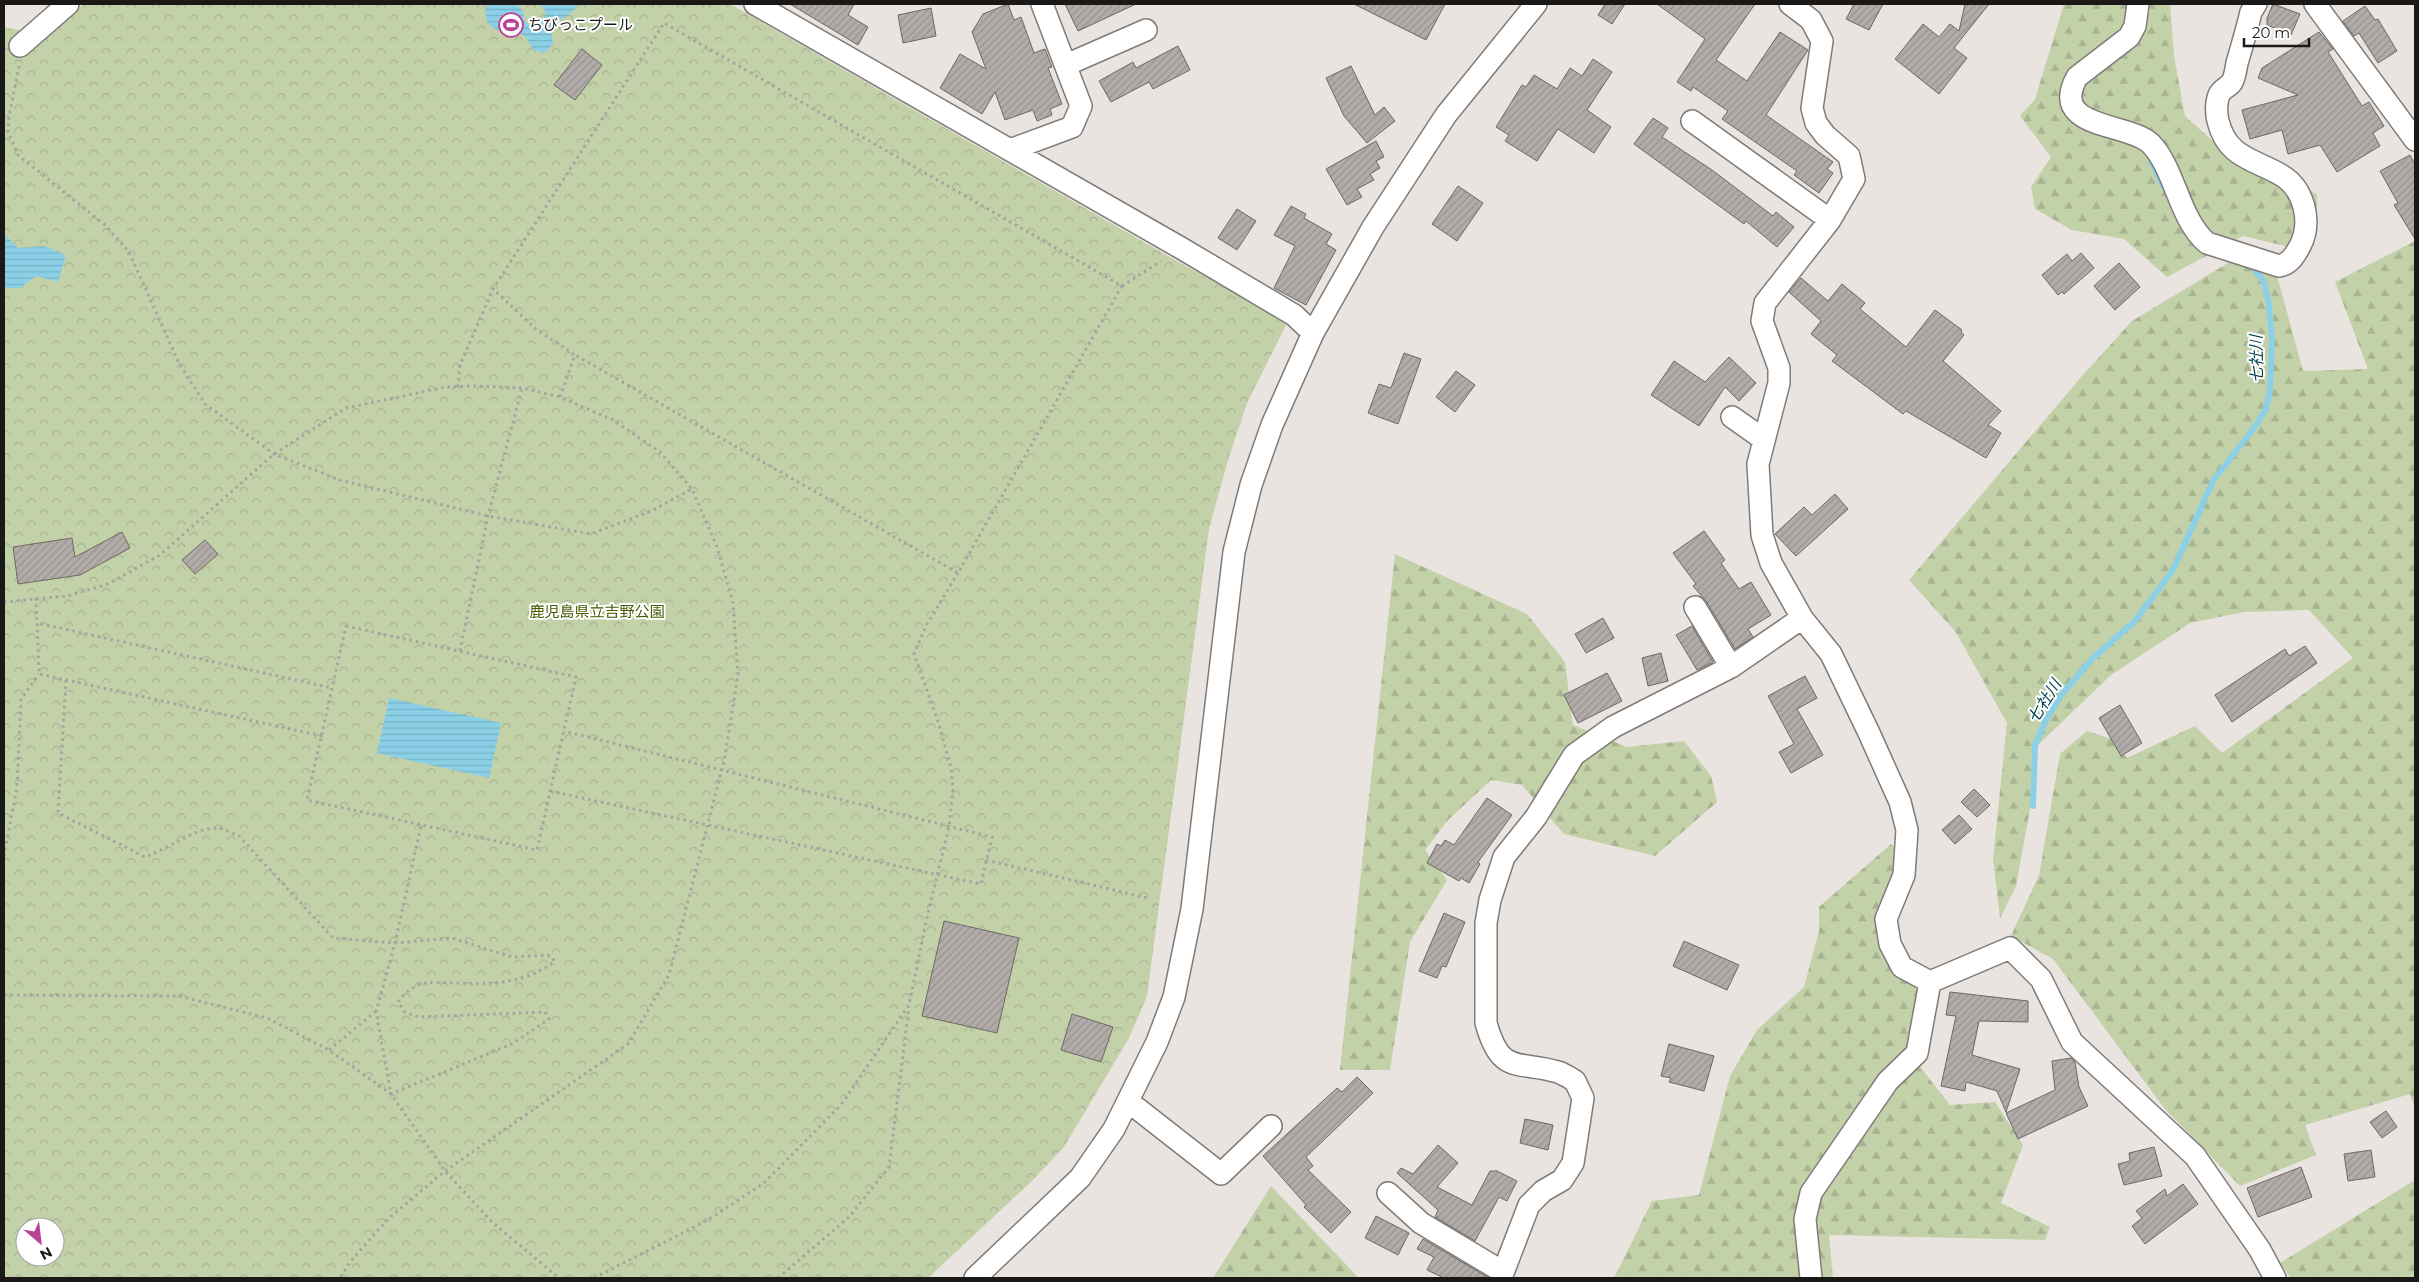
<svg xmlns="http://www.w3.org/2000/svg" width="2419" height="1282" font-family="Montserrat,'Noto Sans JP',sans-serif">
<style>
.forest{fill:url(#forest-firs)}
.park{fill:url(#park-crowns);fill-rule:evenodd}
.water{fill:url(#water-rules)}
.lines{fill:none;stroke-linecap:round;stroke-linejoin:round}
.stream{stroke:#8bd0e7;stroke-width:6}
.building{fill:url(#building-hatch);stroke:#6c6863}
.minor-casing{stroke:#817b78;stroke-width:24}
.path{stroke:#a7a29f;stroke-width:3;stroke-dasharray:2.5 4;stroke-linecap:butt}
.minor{stroke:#fff;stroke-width:21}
.labels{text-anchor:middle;stroke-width:4;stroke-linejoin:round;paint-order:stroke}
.poi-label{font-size:15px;fill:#1b1917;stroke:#fff;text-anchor:start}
.park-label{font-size:15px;fill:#475a01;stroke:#fff}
.water-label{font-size:16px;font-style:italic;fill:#044454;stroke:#fff}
</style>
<defs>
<pattern id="forest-firs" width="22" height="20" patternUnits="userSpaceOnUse" patternTransform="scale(1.25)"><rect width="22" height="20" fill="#c3d1a9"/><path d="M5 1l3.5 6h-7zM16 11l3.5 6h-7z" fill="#a7b391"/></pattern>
<pattern id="park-crowns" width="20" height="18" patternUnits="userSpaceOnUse" patternTransform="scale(1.25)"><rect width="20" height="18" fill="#c3d1a9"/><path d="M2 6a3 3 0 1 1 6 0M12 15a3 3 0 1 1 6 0" fill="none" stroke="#a7b391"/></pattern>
<pattern id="water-rules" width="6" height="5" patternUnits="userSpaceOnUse" patternTransform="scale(1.25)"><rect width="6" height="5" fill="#8bd0e7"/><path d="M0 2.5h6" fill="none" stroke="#77b2c5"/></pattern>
<pattern id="building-hatch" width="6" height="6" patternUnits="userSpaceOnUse" patternTransform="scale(1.25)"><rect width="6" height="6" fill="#b1aca8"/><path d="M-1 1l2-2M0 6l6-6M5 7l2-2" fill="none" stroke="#989390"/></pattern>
</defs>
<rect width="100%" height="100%" fill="#eae4e0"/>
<!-- forest -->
<path class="forest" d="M2064,4H2170L2174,56L2185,116L2234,160L2317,194L2316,227L2298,249L2243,236L2167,277L2124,239L2072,230L2035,209L2031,187L2051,157L2020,116L2035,99Z
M2415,241V1108L2410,1094L2305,1125L2316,1155L2240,1186L2165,1109L2053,959L2011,936L2039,875L2060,754L2087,731L2112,739L2127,758L2195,726L2222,753L2353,658L2309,610L2244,612L2190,623L2111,675L2038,745L2031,804L2016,886L2000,918L1993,859L2007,723L1955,631L1909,580L2082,376L2132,321L2238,257L2274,265L2303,371L2368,369L2335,282Z
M1395,554L1527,614L1565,662L1573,725L1627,747L1684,741L1711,776L1717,802L1655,856L1564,834L1522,785L1491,780L1448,820L1425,850L1447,880L1410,942L1390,1070H1340Z
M1891,844L1898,852L1882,907L1892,968L1917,989L1923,999L1910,1054L1950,1105L1995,1102L2023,1145L2001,1203L2050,1227L2045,1240L1829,1235L1833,1278H1614L1652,1201L1699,1195L1730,1076L1757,1030L1804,987L1819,931V907Z
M2415,1180V1278H2291L2280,1263Z
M1271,1186L1356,1275L1358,1278H1213Z"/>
<!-- park -->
<path class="park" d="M84,4H730L1182,264L1288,321L1247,403L1228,460L1209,529L1147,996L1129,1038L1064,1147L1032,1181L928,1278H4V27L42,35ZM25,1227H55V1257H25Z"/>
<!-- water -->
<path class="water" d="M490,4H516L523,11L525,22L536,29L546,14L541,4L578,5C568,18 561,16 551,30L553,44L544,53L533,50C523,27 518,36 500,31C495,30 490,25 487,22L485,8Z
M4,234L18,248L44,246L66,255L58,282L36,276L20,288H4Z
M389,698L501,723L489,778L377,753Z"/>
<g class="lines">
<!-- stream -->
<path class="stream" d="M2151,161L2163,186
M2033,806L2035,745L2046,720L2062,694L2093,658L2134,622L2173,570L2213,481L2257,424L2266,408L2270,391L2272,340L2269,304L2264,282L2253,267L2249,266"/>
</g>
<!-- building -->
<path class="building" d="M790,4H854L848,15L868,27L858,45Z
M1008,4L1014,20L1021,17L1034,53L1045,49L1052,67L1048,68L1062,104L1050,109L1052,115L1037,121L1033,110L1005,120L995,92L982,114L940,88L960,54L986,69L972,32L983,14Z
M1065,4H1136L1078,31Z
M1354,4H1445L1426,40Z
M1605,4H1625L1612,24L1598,15Z
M1657,4H1755L1716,60L1747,81L1780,32L1808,50L1766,115L1833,162L1827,169L1833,173L1819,193L1794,175L1797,171L1722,119L1728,111L1693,87L1691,91L1677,82L1705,39Z
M1854,4H1883L1869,30L1846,19Z
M1965,4H1989L1954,48L1967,58L1939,94L1895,59L1923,24L1939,37L1950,24L1959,31Z
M2273,4L2300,14L2291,35L2267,25V18Z
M2365,6L2375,20L2378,19L2397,51L2378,63L2359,33L2354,36L2343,21Z
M931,8L936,36L903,43L898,15Z
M2319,32L2333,49L2328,52L2362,106L2369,102L2384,126L2373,133L2380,146L2337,172L2320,145L2288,154L2282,130L2250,139L2242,110L2298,95L2258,78L2262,68Z
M1178,46L1190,70L1153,89L1149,82L1111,102L1099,81L1133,62L1136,68Z
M582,49L602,65L575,100L554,85Z
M1593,59L1612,72L1587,110L1611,127L1594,153L1558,129L1537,161L1505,141L1509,135L1496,127L1522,85L1526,87L1534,75L1557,89L1570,68L1582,76Z
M1351,66L1375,115L1384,107L1395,121L1367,143L1344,116L1326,78Z
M1653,118L1668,128L1662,137L1712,170L1773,216L1776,212L1794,227L1777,247L1746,221L1744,224L1634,144Z
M1376,141L1384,157L1376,161L1380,168L1370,174L1374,180L1357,189L1362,197L1347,205L1326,169Z
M2410,155L2415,165V239L2394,205L2398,203L2380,171Z
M1458,186L1483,203L1457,241L1432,224Z
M1291,206L1306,214L1304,218L1332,234L1326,244L1336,250L1306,305L1274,288L1295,246L1274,235Z
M1237,209L1256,221L1237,250L1218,238Z
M2081,253L2094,268L2064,294L2062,292L2058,295L2042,275L2067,254L2072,261Z
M2119,263L2140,287L2115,310L2094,286Z
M1801,278L1828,301L1842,284L1865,303L1860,309L1906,347L1935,310L1962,330L1961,332L1964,335L1943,361L2001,411L1988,425L2001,433L1986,458L1906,411L1903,414L1832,361L1837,355L1811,334L1821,321L1789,292Z
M1404,353L1421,359L1398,424L1368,413L1379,384L1391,388Z
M1729,357L1756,383L1739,401L1725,387L1699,426L1651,395L1674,361L1705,382Z
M1456,371L1475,385L1455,412L1436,397Z
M1835,494L1848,509L1796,556L1775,534L1804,507L1812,515Z
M1704,531L1725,560L1721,563L1739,589L1751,582L1771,615L1748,629L1753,637L1735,649L1706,601L1693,586L1696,584L1673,553Z
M122,532L130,548L80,575L18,584L13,547L72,538L75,557Z
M205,540L218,554L195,574L182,560Z
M1603,618L1614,638L1586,653L1575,634Z
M1692,626L1713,662L1697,670L1676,635Z
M2305,646L2317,663L2232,722L2215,695L2285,649L2289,656Z
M1661,653L1668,681L1648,686L1642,658Z
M1607,673L1622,701L1578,723L1564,695Z
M1805,676L1817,698L1797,709L1823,755L1791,773L1779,752L1794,744L1768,696Z
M2120,705L2142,743L2121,756L2099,718Z
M1974,789L1990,805L1977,817L1961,802Z
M1487,798L1512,815L1478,862L1480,864L1469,883L1461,878L1459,881L1427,863L1437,844L1441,846L1445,840L1454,845Z
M1959,815L1972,829L1955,844L1942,830Z
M1444,913L1465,922L1446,967L1442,966L1437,978L1419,971Z
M944,921L1019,938L997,1033L922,1016Z
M1684,941L1739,965L1727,990L1673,966Z
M1950,992L2028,1001V1022L1979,1021L1972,1055L2020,1069L2006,1112L1997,1091L1966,1082L1965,1091L1941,1086L1956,1016L1946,1015Z
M1072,1014L1113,1027L1101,1062L1061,1050Z
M1669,1044L1714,1056L1704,1091L1669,1082L1671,1078L1661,1076Z
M2071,1058L2075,1062L2079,1087L2088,1106L2018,1139L2006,1113L2055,1090L2052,1061Z
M1357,1077L1373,1093L1306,1157L1313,1166L1308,1170L1351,1212L1331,1233L1304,1207L1306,1205L1263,1156L1337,1088L1342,1092Z
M2386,1111L2397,1127L2382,1138L2370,1122Z
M1525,1119L1553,1125L1548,1150L1520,1143Z
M1438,1145L1458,1163L1437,1187L1472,1205L1490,1171H1497L1517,1181L1507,1201L1499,1197L1475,1241L1435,1217L1438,1210L1397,1173L1401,1168L1413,1174Z
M2154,1147L2162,1176L2124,1185L2118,1164L2130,1161L2129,1153Z
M2371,1150L2375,1177L2348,1181L2344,1154Z
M2301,1167L2312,1197L2258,1217L2247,1188Z
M2183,1184L2198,1204L2145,1244L2132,1226L2142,1218L2136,1211L2165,1189L2167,1196Z
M1376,1216L1409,1233L1398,1255L1365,1238Z
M1423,1239L1489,1278H1444L1427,1270L1434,1257L1417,1249Z"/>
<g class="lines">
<!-- minor casing -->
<g class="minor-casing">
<path id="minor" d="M755,4L1181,248L1294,315L1313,333
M1790,4L1811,20L1822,41L1812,108L1816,123L1825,135L1849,156L1854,179L1830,220L1765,303L1762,321L1779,368V383L1758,464L1762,535L1771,563L1802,618L1831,654L1869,733L1900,802L1907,830L1904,875L1886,919L1890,944L1902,967L1930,982L2010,948L2041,979L2072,1042L2195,1156L2260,1250L2275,1278
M2138,4L2135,26L2129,37L2077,77C2048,130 2129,122 2151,144C2175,169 2179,219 2207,243L2279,266C2290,264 2295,255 2300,246C2312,223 2305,189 2281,175C2254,159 2227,158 2218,121C2216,113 2216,102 2219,95C2221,89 2229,87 2232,82C2235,77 2236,69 2237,63C2242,46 2247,29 2251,12L2256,4
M2315,4L2415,140
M20,46L68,4
M1066,65L1146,30
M1692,121L1830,220
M1010,150L1072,127L1081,106L1042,4
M1732,417L1763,439
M1695,607L1731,667
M1129,1102L1221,1174L1271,1126
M1388,1193L1421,1223L1503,1272
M975,1278L1080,1178L1114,1129L1157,1042L1174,997L1192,909L1234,552L1251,485L1272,425L1313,333L1373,227L1446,115L1536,4
M1501,1278L1529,1205L1543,1191L1562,1180L1573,1163L1583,1098L1575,1081C1570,1078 1564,1074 1558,1072C1517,1060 1501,1076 1486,1023V923L1490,900L1504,857L1536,817L1574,755L1613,727L1731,667L1802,618
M1811,1278L1805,1219L1811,1193L1888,1081L1917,1053L1930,982"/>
</g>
<!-- path -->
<path class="path" d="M19,66L9,117L8,132L18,155L105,225L129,252L179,363L205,404L274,454L340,480L488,516L591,534L651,511L692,489
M1122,286L1161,261
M458,387L460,365L493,289
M560,397L575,355L537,330L493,289L664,23L1122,286L958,573L575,355
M36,598L37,623
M4,602L67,596L108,584L160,555L274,454L346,408L446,387L477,386L522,388L560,397L613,420L660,452L692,489L717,547L733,603L738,675L724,761L669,975L628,1044L445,1171L388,1219L350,1262L340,1278
M346,626L576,677L537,850L307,800Z
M460,651L488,516L522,388
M66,680L58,813L145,857C168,849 194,828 217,828C224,828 233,834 239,836L333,938L395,943L452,938L512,957L548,955L555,961C523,985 491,984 453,983C444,983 434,982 426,983C413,985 405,993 398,1002L405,1012L418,1017L545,1012L549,1019L512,1044L391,1094L376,1012L395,943L421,825
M322,736L39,674L37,623L332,688
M550,791L981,884L992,837L564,731
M4,856L17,787L21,699L39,674
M986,860L1148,898
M4,995L179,996L267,1018L329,1050L391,1094L445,1171L492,1222L559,1278
M329,1050L375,1012
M594,1278L708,1220L764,1183L841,1105L909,1005L928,913L949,827L953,789L951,768L939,724L914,654L926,626L958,573
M778,1278L849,1217L889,1167L909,1007"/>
<!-- minor -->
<use href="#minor" class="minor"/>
</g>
<!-- icons -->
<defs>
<g id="stadium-ring" transform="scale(1.25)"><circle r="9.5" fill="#fff" stroke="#b94297" stroke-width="1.5"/><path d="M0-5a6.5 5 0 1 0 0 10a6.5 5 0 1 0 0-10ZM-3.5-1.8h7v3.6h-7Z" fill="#b94297"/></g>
</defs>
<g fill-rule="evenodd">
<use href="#stadium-ring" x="511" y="25"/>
</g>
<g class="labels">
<!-- poi labels -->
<g class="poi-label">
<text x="528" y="30">ちびっこプール</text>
</g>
<!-- park labels -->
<g class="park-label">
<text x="597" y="617">鹿児島県立吉野公園</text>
</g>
<!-- water labels -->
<g class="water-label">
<text transform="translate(2256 359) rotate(-91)" y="6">七社川</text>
<text transform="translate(2044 701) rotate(-58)" y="6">七社川</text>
</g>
</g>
<!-- border -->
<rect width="2419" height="1282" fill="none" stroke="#1b1917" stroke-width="10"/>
<!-- north arrow -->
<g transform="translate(40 1242) rotate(152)"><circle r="24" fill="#ffffff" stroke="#a4a3a2"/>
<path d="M0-4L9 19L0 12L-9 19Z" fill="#b94297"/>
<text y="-8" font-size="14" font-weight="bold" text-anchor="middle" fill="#1b1917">N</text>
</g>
<!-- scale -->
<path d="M2244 38v8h65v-8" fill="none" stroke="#1b1917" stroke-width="2.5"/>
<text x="2252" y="38" font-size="15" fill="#1b1917" stroke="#ffffff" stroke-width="4" paint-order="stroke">20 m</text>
</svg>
